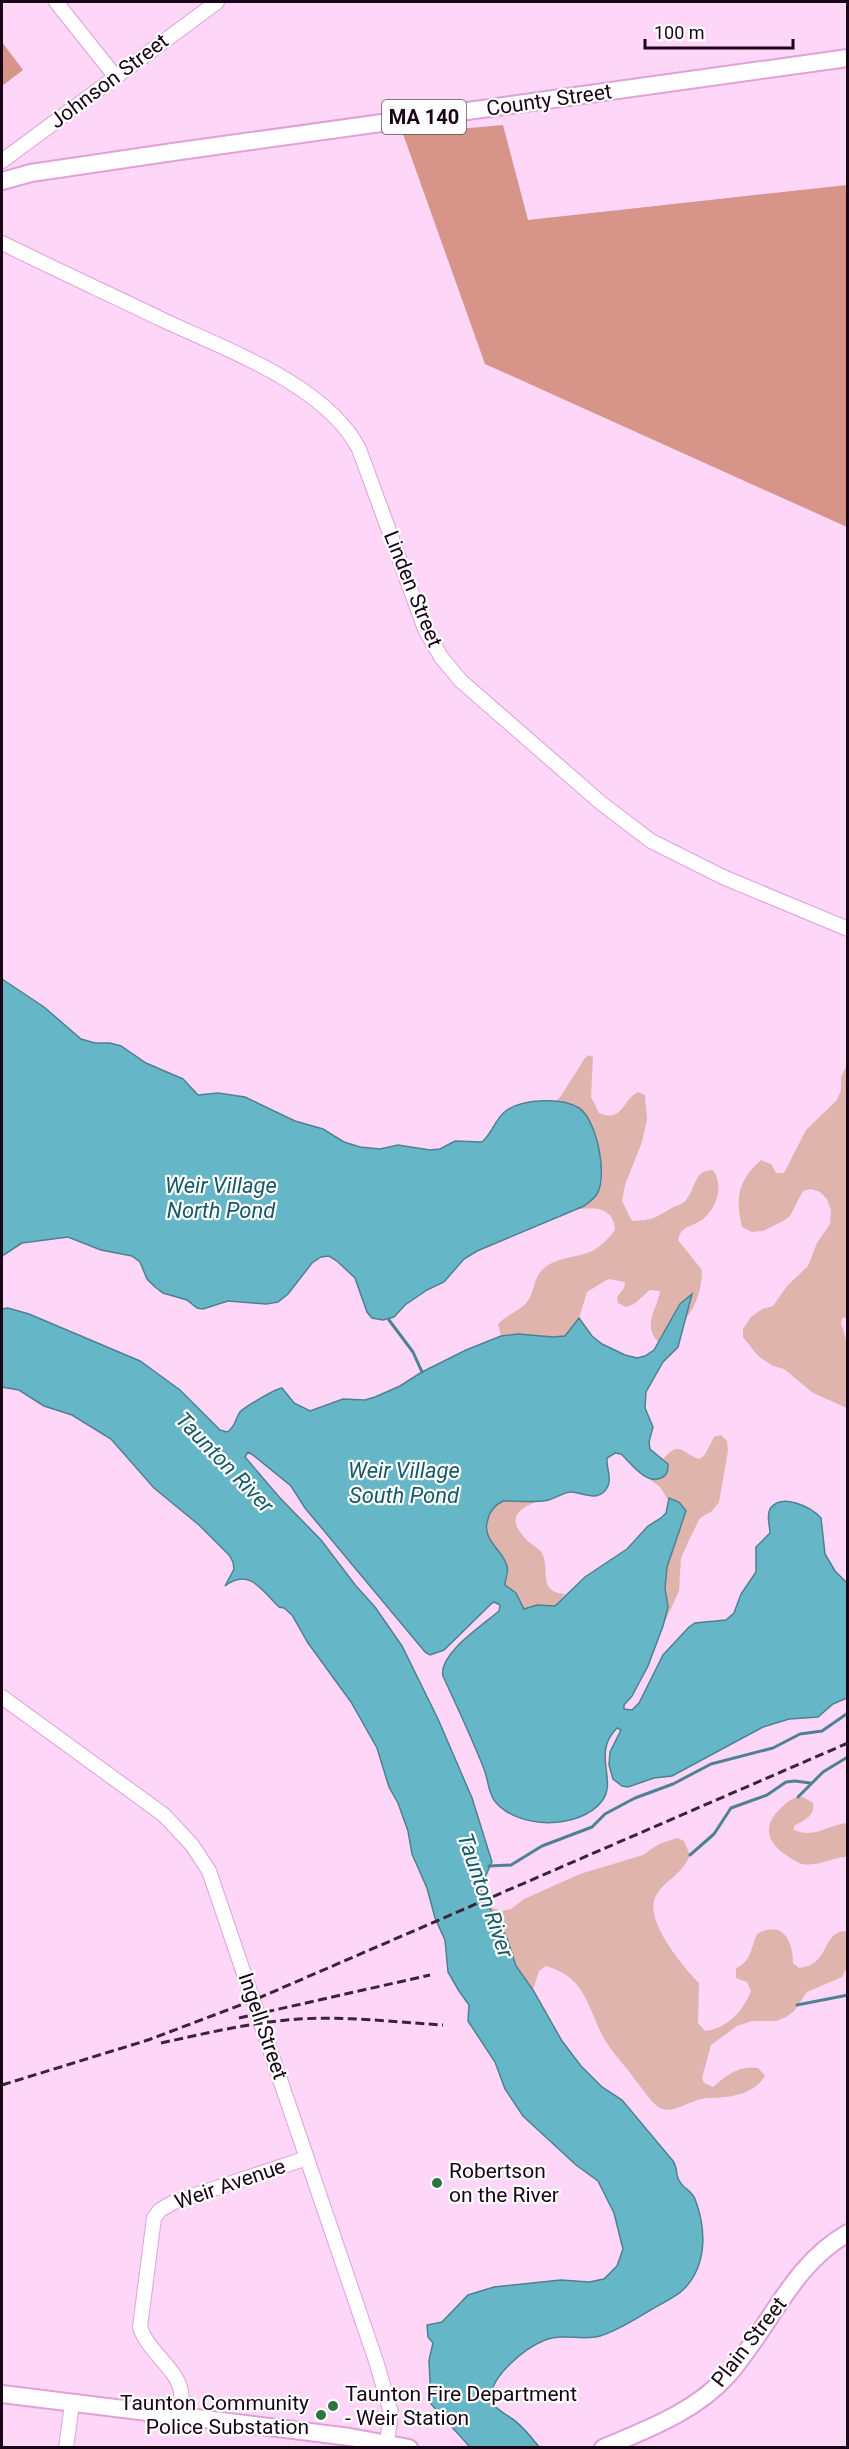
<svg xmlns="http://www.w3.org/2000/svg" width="849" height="2449" font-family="Roboto,sans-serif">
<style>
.green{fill:#dfb4ac}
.forest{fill:#d79589}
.water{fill:#65b7c7;stroke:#4e8192;stroke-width:1.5}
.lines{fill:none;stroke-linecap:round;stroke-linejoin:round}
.stream{stroke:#4e8192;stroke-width:3}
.minor-casing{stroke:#e0a1d8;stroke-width:16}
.major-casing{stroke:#e0a1d8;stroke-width:20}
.minor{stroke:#fff;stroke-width:14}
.major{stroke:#fff;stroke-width:16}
.rail{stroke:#3b2339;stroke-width:3;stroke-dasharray:9 4.5;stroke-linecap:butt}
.poi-dot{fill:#2c7543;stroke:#fff;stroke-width:2}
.labels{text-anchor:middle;stroke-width:4.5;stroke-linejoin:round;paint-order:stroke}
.shield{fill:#fff;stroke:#5e4f5d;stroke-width:1.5}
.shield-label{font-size:20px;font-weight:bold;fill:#190418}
.street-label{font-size:21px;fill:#190418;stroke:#fff}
.poi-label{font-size:21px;fill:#190418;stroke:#fff;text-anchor:start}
.water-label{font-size:22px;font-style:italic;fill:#155a66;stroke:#fff}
</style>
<rect width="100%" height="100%" fill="#fed6f8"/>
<!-- green -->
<path class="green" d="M589,1055L593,1057L591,1097L599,1113C623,1123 622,1100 638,1092L645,1095L647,1119L642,1142L625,1185L622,1201L632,1221C656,1220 653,1218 672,1208C676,1205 680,1206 684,1202C697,1190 692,1170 713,1170C724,1185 717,1208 703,1219C693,1227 681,1225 678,1240L702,1270C702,1287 697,1305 686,1318L691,1295L686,1300L658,1342C642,1323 657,1311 660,1291L650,1290L634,1304L626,1307L618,1303L617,1297L624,1288L625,1282L608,1279L587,1292L579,1318L565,1336C543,1338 522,1333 501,1336L498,1324C507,1315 522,1309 527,1302C535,1292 533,1278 543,1269C555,1258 572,1258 587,1253C598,1250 608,1239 615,1230C614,1207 593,1206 575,1210C611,1194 604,1171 595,1140C593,1132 591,1120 585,1115C576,1107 566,1104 555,1102L561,1096L585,1058Z
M847,1065L848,1317L842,1318L841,1323L847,1343V1408L813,1393L784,1369L773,1366L758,1356L743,1337V1329L751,1317L762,1309L773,1306L787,1286L808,1266L817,1243L830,1224L831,1210L827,1199L820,1192L811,1189L803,1191L790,1216L783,1221L763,1231L752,1232L742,1227C735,1197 738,1181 761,1160L771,1164L776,1173H784L806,1130L837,1100L841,1090V1077Z
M721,1435L727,1441L728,1451L719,1502L712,1511L700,1518L690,1538L681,1558L679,1591L663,1626L668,1607L665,1588L667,1567L685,1516L679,1502L669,1498L668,1500L660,1487L648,1478L657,1480L668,1464L663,1459C680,1440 681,1453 699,1459L704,1456L714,1437Z
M525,1500L539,1501C518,1508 506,1518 525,1538C531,1546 541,1547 544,1558C548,1575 540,1592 565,1594L555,1606L537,1605L527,1610L521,1606C518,1595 513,1592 505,1585L508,1573L502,1556L487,1534L488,1518L496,1504L503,1501Z
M798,1797H803L813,1803C815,1817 804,1820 794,1826V1830C814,1839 828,1825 847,1823V1857C834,1856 819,1867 802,1864C797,1863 791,1858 786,1855C768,1843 762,1827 779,1810C785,1804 790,1799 798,1797Z
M677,1838L684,1841L690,1855C681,1877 662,1881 655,1898C645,1921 683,1967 699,1983L698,2023L705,2031C727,2029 743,2011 751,1991L747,1982L736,1978V1968C752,1961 750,1949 757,1934C782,1920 793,1940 793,1963L799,1968C831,1965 821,1932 845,1931L847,1933V1967L842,1977L807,1992L794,2011L786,2017L776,2021H752L737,2026L711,2045L702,2078L704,2083L713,2087C727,2075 739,2065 758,2068L765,2076C753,2095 729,2098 708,2098C693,2098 674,2115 660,2108C651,2103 643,2089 636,2081C626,2066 612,2053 603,2037C587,2005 585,1977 546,1966L539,1971L533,1990L516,1966L507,1938L489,1907L502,1911L511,1909L524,1899L580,1874L643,1855L659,1844Z"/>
<!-- forest -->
<path class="forest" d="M2,42L23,70L2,86Z
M503,125L528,220L847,185V527L485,364L403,134Z"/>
<!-- water -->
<path class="water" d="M2,979L44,1007L81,1039L95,1043H110L121,1046L146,1063L183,1079L198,1095L218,1093L245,1097L295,1121L323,1129L344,1142L360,1147L380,1149L398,1145L430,1150L440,1149L455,1141L482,1142C493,1133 495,1118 507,1110C524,1099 562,1097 579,1108C597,1120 608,1176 597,1194C594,1199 588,1203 584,1206L477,1251L464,1259L444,1282L427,1290L405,1305L394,1317L383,1320L372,1318L367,1312L355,1278L337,1261L329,1256L321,1257L312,1263L288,1294L278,1302L266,1304L228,1301L203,1309L197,1308L187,1300L163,1293L155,1287L147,1279L140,1262L132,1256L101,1250L68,1237L22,1243L2,1256Z
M692,1294L678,1347L663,1362L646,1392L645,1408L653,1427L649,1442L650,1449L668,1464C668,1469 668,1474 663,1477C647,1487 631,1463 621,1454L615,1453L607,1458C606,1468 612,1477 608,1486C600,1504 582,1492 571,1492C564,1492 556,1498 549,1500C534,1503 518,1501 503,1501C495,1505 490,1510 488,1519C481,1541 502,1548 507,1566C509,1573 505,1578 505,1585L516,1593L524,1609L537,1605L555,1606L585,1577L627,1549L648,1526L661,1518L666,1513L669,1498L679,1502L686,1511L667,1567L665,1588L668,1607L663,1626L648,1666L632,1696L624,1705V1709L632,1710L639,1703L663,1655L689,1627L695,1623L726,1620L734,1613L741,1594L756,1572V1547L770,1533C770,1526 766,1516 770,1509C781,1492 811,1507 821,1518L825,1554L835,1571L847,1583V1698L833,1704L818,1717L789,1719L763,1727L672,1776L654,1778L628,1787L622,1786L613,1779L609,1765L610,1752L621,1730L617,1728C591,1754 618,1780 602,1801C580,1830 516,1830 494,1800C488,1791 488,1779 484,1769C472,1738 457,1707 443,1676C438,1654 483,1625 499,1611L500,1605L494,1602L490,1605L444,1650L430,1655L425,1652L305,1508L291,1486L253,1455L248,1452L245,1457L280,1498L321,1540L356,1586L375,1607L402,1646L438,1719L472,1798L492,1862L481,1886V1893L507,1938L516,1966L533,1990L562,2041L581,2066L602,2087L622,2100L673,2161C678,2168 675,2175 680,2182C684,2189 692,2191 695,2199C706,2228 708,2264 684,2289C675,2298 660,2304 649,2311C634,2320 617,2331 600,2336C582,2341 563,2333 545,2340C525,2348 487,2378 491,2402C497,2410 503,2412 511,2418C522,2425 531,2437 539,2447H470L431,2404L429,2360L433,2343L428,2337L427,2325L442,2322L468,2295L494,2287L561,2280L589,2282L604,2279L617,2266L623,2249L614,2213L598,2181L576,2165L523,2116L505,2089L495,2062L468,2021L469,2005L459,1991L448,1972L445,1940L435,1918L427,1888L412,1854L408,1831L398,1803L389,1787L377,1748L351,1702L308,1643L292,1615L284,1608L279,1607C262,1591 250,1567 225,1586L234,1569L233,1562L229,1555L199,1525L154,1488L111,1439L72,1415L44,1406L19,1390L2,1387V1309L8,1308L29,1314L140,1361L180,1390L220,1430L227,1432C235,1428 235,1419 240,1412C244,1407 277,1388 282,1388L294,1403L310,1411L343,1399L365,1400L375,1397L400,1386L422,1372L466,1350L501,1336L518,1334L553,1337L565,1336L579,1318L592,1336L602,1344L625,1355L637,1358L645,1356L654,1350L680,1304Z"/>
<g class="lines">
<!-- stream -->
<path class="stream" d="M389,1320L413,1352L422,1372
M798,1797L823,1772L846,1758
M690,1855L714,1834L731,1808L767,1795L786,1782L795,1781L810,1783
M489,1866L511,1865L542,1846L592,1827L605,1814L635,1798L673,1784L711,1764L773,1748L800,1734L822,1731L848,1713
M797,2005L848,1995"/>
<!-- minor casing -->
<g class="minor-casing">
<path id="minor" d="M56,2L115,76
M2,161L217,2
M2,243C55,269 109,294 163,320C227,350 326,385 359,449L425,629L441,657L461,681L601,803L651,841L723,877L848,929
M2,1697L164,1815L192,1845L209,1871L377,2364L391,2413L387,2442
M180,2417C181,2409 182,2400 181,2392C178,2369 147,2351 140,2327L154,2218L160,2210L174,2202L307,2158
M66,2448L72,2404"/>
</g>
<!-- major casing -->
<g class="major-casing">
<path id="major" d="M2,181L31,173L173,152L848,58
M2,2394L350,2437L409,2448
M603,2448C648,2429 695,2412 728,2375C769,2329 792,2264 848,2233"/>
</g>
<!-- minor -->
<use href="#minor" class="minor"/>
<!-- major -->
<use href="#major" class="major"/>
<!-- rail -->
<path class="rail" d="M239,2018L430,1975
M161,2043C203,2034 244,2024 287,2020C339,2015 392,2022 443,2025
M2,2085L148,2040L254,2000L848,1743"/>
</g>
<!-- markers -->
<g class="poi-dot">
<circle cx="437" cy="2183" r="6"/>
<circle cx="333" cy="2406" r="6"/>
<circle cx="321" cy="2415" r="6"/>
</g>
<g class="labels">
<!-- shield labels -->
<rect class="shield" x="382" y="100" width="84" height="34" rx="4.5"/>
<g class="shield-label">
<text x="424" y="124">MA 140</text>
</g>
<!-- street labels -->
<g class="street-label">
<text transform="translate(109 81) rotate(-37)" y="7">Johnson Street</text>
<text transform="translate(549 100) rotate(-8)" y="7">County Street</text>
<text transform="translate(413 589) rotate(68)" y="7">Linden Street</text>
<text transform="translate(263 2026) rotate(71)" y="7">Ingell Street</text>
<text transform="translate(230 2184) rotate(-19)" y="7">Weir Avenue</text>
<text transform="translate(749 2342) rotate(-52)" y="7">Plain Street</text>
</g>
<!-- poi labels -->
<g class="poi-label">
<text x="449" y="2178">Robertson<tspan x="449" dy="24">on the River</tspan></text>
<text x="345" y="2401">Taunton Fire Department<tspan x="345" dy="24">- Weir Station</tspan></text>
<text x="309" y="2410" text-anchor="end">Taunton Community<tspan x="309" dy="24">Police Substation</tspan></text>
</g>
<!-- water labels -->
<g class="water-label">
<text x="221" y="1193">Weir Village<tspan x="221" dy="25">North Pond</tspan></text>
<text transform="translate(225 1462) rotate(46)" y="8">Taunton River</text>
<text x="404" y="1478">Weir Village<tspan x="404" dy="25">South Pond</tspan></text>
<text transform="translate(486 1895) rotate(71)" y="8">Taunton River</text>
</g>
</g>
<!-- border -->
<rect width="849" height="2449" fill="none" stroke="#190418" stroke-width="6"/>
<!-- scale -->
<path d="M645 39v9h148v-9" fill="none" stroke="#190418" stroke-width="3"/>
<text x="654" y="39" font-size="18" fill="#190418" stroke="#ffffff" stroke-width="4.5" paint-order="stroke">100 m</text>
</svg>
